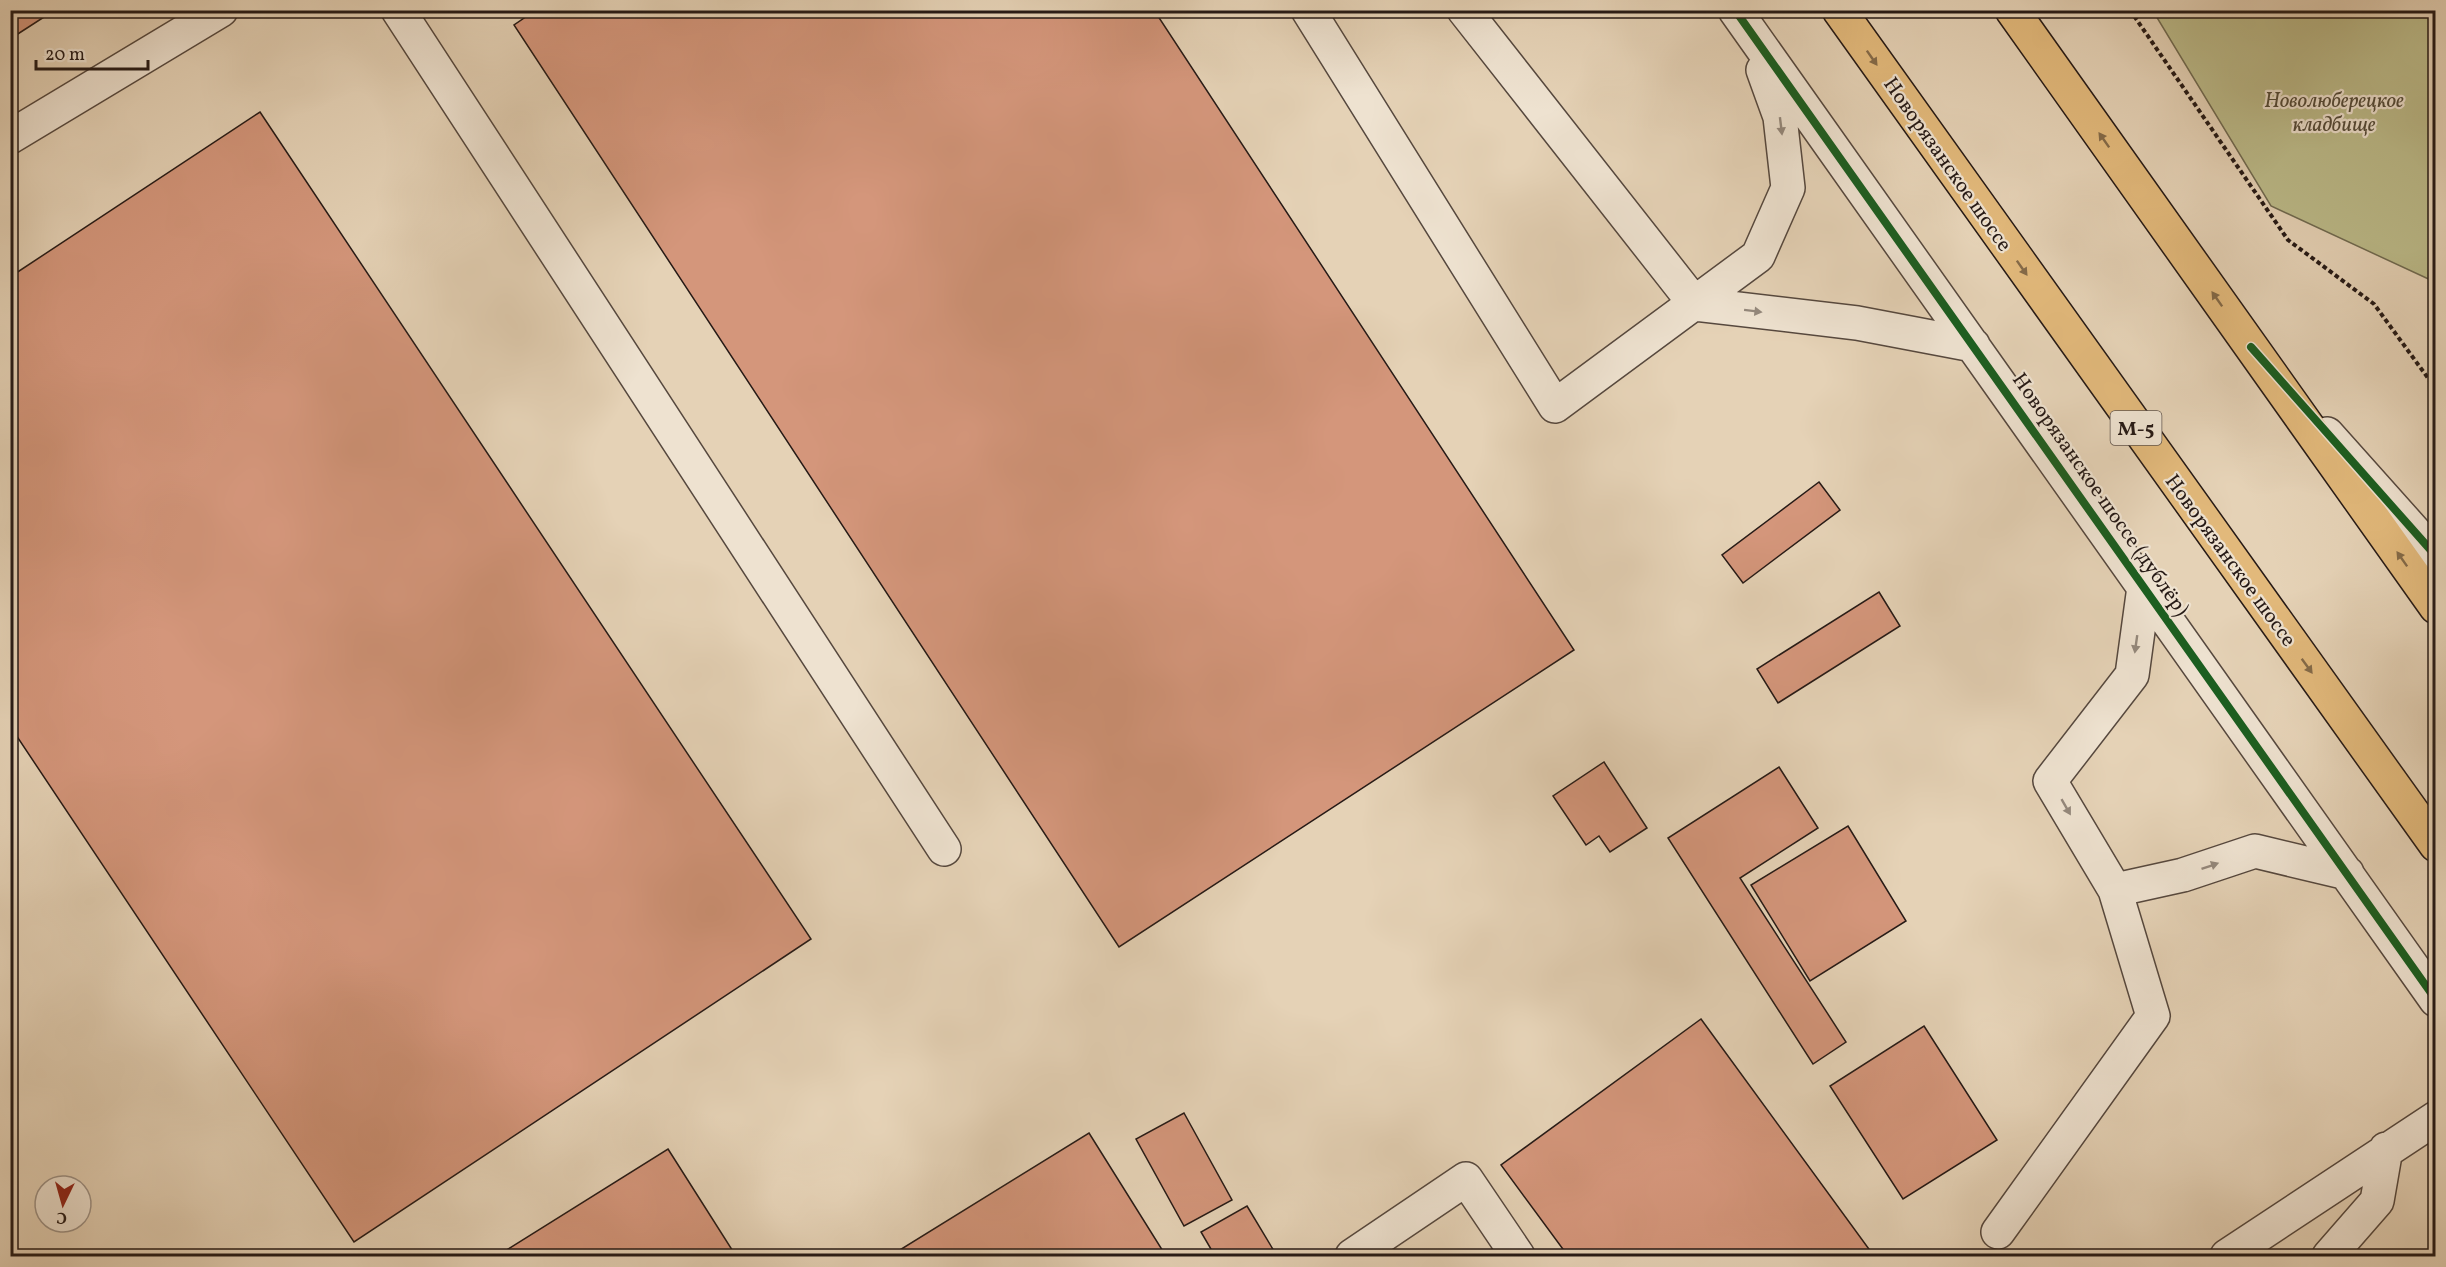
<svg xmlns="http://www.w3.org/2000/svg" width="2446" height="1267" font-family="Vollkorn,serif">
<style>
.green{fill:#bbba89;stroke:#706a50;stroke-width:1.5}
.building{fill:#d4967b;stroke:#261a16;stroke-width:1.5}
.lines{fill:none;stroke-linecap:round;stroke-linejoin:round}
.minor-casing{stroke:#56483e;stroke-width:36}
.highway-casing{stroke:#261a16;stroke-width:36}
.path{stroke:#261a16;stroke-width:4;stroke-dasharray:4.5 3;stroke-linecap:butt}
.minor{stroke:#eee2d0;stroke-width:33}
.highway{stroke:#e2b97b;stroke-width:33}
.cycleway-casing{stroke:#eee2d0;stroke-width:11}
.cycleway{stroke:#1b5e20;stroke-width:8}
.oneway{fill:#846a48}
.oneway2{fill:#94887c}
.labels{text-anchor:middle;stroke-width:4.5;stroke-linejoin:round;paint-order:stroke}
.shield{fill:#eee2d0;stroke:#62564e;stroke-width:1.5}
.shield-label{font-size:20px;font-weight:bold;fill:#261a16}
.park-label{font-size:21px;font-style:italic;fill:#534a38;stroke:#eee2d0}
.street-label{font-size:21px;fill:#261a16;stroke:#eee2d0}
</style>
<rect width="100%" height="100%" fill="#e5d2b6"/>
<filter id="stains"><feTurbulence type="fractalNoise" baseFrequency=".00333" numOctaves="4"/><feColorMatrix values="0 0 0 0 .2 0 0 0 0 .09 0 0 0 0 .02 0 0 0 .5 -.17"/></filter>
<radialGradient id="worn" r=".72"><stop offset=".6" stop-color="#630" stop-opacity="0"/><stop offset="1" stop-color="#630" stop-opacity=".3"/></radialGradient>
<!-- green -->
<path class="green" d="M2153,11H2435V282L2271,206Z"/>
<!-- building -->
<path class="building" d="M10,10H55L10,39Z
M536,10H1154L1574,650L1119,947L514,25Z
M260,112L811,939L354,1242L10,726V277Z
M1819,482L1840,510L1743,583L1722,555Z
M1879,592L1900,626L1778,703L1757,669Z
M1604,762L1647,828L1610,852L1599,836L1586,845L1553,796Z
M1779,767L1818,828L1740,878L1846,1042L1813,1064L1668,838Z
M1848,826L1906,921L1810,981L1751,885Z
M1701,1019L1874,1256H1568L1501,1165Z
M1924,1026L1997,1140L1903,1199L1830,1086Z
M1184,1113L1232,1200L1184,1226L1136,1139Z
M1089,1133L1166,1256H890Z
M668,1149L736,1256H497Z
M1247,1206L1277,1256H1215L1201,1232Z"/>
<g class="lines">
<!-- minor casing -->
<g class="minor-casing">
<path id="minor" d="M398,10L944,849
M1308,10L1555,406L1758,256L1788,188L1780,117L1763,70
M1464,10L1695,304L1857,323L1973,345
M1735,10L2436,1000
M10,137L221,10
M2327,434L2436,556
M2144,587L2132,675L2050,781L2115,890L2183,875L2255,851L2347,873
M1998,1232L2153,1016L2115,890
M1352,1256L1466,1179L1518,1256
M2227,1256L2436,1118
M2329,1256L2377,1201L2386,1149"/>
</g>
<!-- highway casing -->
<g class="highway-casing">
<path id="highway" d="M1839,10L2436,845
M2012,10L2436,607"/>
</g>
<!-- path -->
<path class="path" d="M2130,10L2288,240L2374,304L2436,389"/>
<!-- minor -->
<use href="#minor" class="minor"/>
<!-- highway -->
<use href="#highway" class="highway"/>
<!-- cycleway casing -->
<g class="cycleway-casing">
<path id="cycleway" d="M1735,10L2436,1000
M2251,347L2436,556"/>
</g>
<!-- cycleway -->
<use href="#cycleway" class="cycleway"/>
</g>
<!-- one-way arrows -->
<defs><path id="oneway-solid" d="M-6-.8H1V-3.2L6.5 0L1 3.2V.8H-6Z" transform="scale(1.5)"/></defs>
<g class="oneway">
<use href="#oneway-solid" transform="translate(1872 58) rotate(55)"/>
<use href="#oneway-solid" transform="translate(2104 140) rotate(-125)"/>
<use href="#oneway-solid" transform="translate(2022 268) rotate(55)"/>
<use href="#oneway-solid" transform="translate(2217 299) rotate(-125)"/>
<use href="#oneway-solid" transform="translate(2402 559) rotate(-125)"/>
<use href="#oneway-solid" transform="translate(2307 666) rotate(54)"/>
</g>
<g class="oneway2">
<use href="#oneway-solid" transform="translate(1781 126) rotate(83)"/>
<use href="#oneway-solid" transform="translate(1753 311) rotate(7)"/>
<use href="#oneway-solid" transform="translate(2136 644) rotate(98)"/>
<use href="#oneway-solid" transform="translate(2066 807) rotate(60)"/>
<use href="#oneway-solid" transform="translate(2210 866) rotate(-19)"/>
</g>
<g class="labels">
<!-- shield labels -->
<rect class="shield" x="2110.5" y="411" width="51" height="34" rx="4.5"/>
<g class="shield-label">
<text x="2136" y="435">М-5</text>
</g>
<!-- park labels -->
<g class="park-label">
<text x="2334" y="107">Новолюберецкое<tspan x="2334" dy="24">кладбище</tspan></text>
</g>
<!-- street labels -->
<g class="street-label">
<text transform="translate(1948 164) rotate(55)" y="7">Новорязанское шоссе</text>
<text transform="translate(2101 494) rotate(55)" y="7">Новорязанское шоссе (дублёр)</text>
<text transform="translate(2231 560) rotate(54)" y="7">Новорязанское шоссе</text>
</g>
</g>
<!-- margin -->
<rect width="2446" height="1267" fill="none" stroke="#e5d2b6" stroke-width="36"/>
<rect x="12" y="12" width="2422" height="1243" fill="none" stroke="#261a16" stroke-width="3"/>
<rect x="18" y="18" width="2410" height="1231" fill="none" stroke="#261a16" stroke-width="1.5"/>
<!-- north arrow -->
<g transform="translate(63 1204) rotate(185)"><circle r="28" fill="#eee2d0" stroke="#9e9286" stroke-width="1.5"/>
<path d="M0-4.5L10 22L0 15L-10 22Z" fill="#8f2418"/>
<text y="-9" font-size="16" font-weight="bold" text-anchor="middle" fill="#261a16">С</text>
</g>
<!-- scale -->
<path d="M36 60v9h112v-9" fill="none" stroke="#261a16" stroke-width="3"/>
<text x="45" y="60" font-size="18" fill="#261a16" stroke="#eee2d0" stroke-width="4.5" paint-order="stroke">20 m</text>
<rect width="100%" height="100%" filter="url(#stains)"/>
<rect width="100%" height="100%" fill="url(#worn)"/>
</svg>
